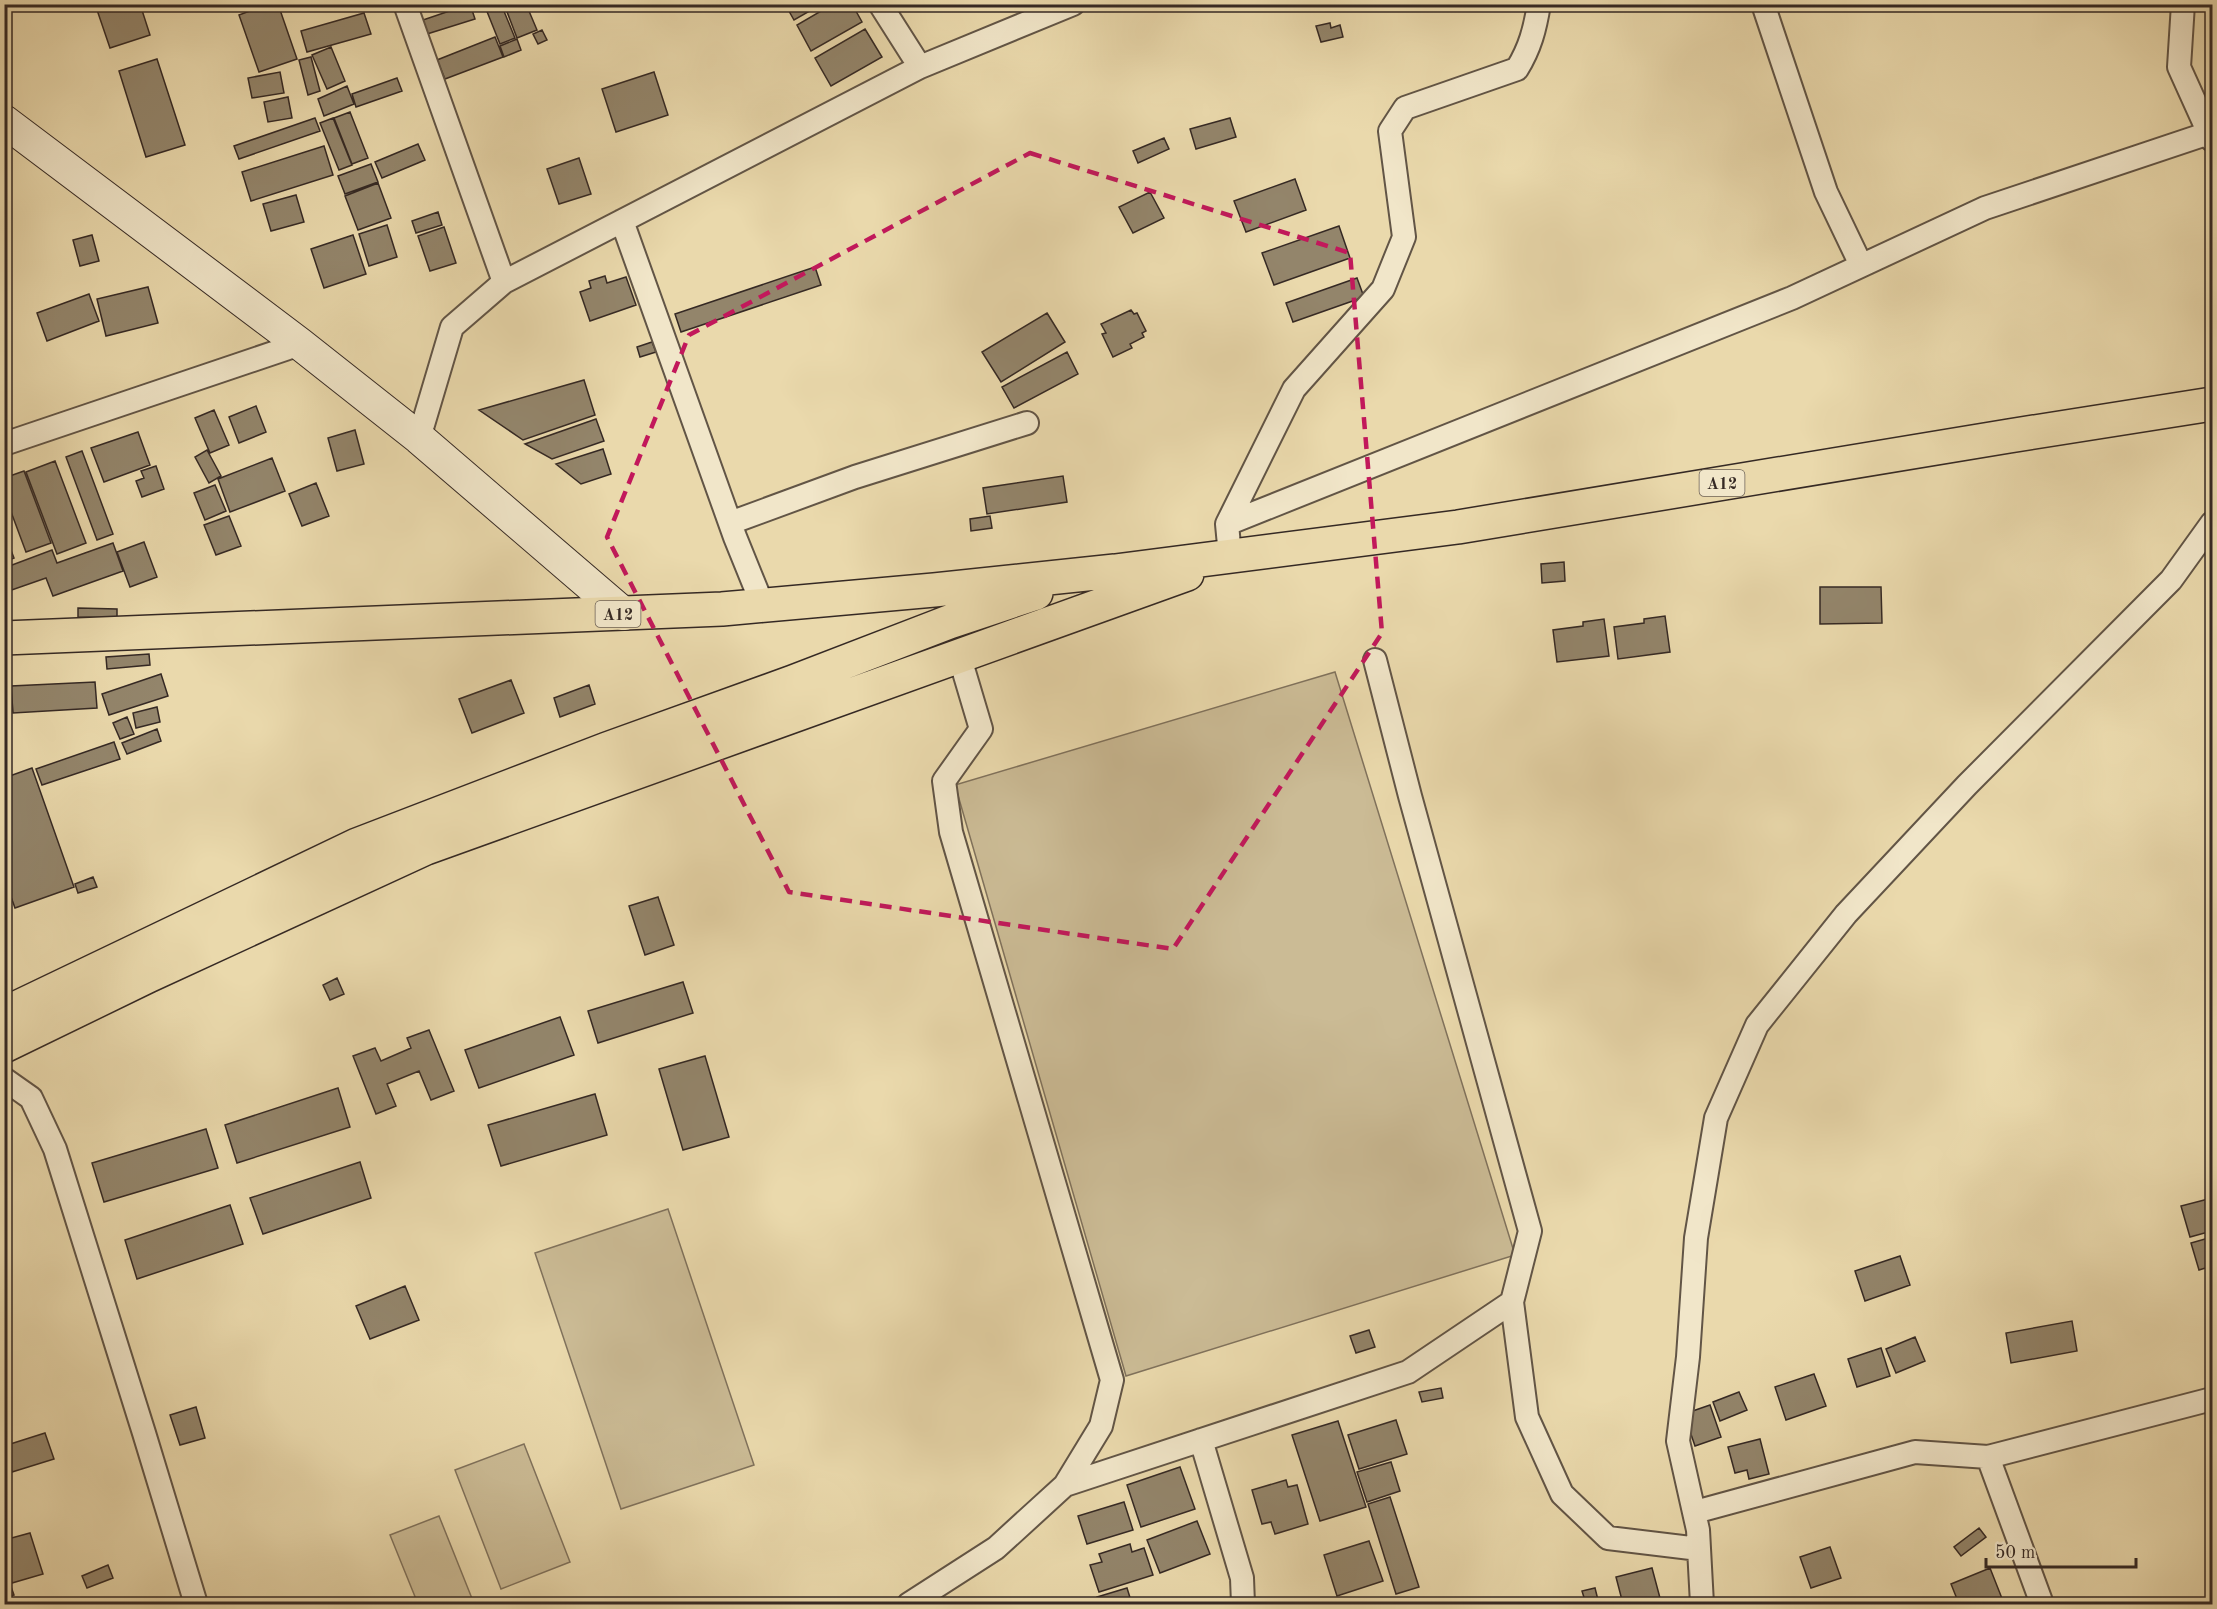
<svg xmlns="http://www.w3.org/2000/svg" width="2217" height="1609" font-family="'Old Standard TT',serif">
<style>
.green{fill:#cbbb95;stroke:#80725c;stroke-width:1.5}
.building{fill:#93856b;stroke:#352924;stroke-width:1.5}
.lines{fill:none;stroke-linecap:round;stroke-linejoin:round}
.street-casing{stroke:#625546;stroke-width:26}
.secondary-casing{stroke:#352924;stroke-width:34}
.primary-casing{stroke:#352924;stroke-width:36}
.street{stroke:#f1e6c9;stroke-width:22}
.secondary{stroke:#f1e6c9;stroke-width:32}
.primary{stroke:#ead9ac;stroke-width:33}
.marked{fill:none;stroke:#c2185b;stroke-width:4.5;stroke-dasharray:12 8;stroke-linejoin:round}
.labels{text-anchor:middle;stroke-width:5;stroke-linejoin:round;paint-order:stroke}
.shield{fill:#f1e6c9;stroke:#6d6256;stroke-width:1.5}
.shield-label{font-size:16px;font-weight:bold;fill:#352924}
</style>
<rect width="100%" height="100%" fill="#ead9ac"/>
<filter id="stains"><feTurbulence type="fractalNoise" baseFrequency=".00333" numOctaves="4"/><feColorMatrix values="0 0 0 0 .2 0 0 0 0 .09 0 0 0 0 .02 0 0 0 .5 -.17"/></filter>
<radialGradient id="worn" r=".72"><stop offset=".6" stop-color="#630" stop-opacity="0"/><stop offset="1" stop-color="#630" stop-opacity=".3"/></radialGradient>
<!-- green -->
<path class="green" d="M1335,672L1515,1255L1126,1376L955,785Z
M668,1209L754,1465L621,1509L535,1253Z
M524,1444L570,1562L501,1589L455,1470Z
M439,1516L473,1601L464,1604H418L390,1535Z"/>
<!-- building -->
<path class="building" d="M95,4H140L150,35L110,48Z
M269,4H278L297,59L259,72L239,15Z
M470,4L475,19L427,34L423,20Z
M484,4H501L515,38L500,44Z
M504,4H526L537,30L517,38Z
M785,4H804L808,12L794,20Z
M833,4H852L862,22L811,51L797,25Z
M364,13L371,34L307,52L301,31Z
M1330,23L1331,28L1340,25L1343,37L1321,42L1316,26Z
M865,29L882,57L831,86L815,58Z
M542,30L547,40L538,44L533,34Z
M495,37L503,57L445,79L437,60Z
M517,39L521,50L504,57L500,46Z
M331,47L345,81L327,89L312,55Z
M311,57L320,91L308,95L299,60Z
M157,59L185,145L146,157L119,71Z
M280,72L284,93L252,98L248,78Z
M654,72L668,115L616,132L602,89Z
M397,78L402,91L356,107L352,94Z
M347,86L354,104L324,116L318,99Z
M288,97L292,118L268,122L264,102Z
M350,112L368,158L352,164L334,118Z
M315,118L320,131L239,159L234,146Z
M333,118L352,165L339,170L320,123Z
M1230,118L1236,137L1196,149L1190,129Z
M1164,138L1169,149L1138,163L1133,151Z
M418,144L425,160L382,178L375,162Z
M324,146L333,175L251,201L242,172Z
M579,158L591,194L559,204L547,169Z
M371,164L378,182L345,194L338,176Z
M1295,179L1306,210L1246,232L1234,201Z
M378,183L391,218L358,230L345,196Z
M1150,192L1164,218L1133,233L1119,207Z
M296,195L304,222L271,231L263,204Z
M438,212L442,225L416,233L412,221Z
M387,225L397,257L369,266L359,234Z
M1339,226L1350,258L1274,285L1262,253Z
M444,227L456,263L430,271L418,236Z
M92,235L99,261L80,266L73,240Z
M353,235L366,274L324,288L311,249Z
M815,267L821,285L681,332L675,314Z
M605,276L607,283L626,277L636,305L590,321L580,292L591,288L589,281Z
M1357,278L1364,297L1293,322L1286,303Z
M148,287L158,323L106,336L97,299Z
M89,294L99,321L47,341L37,313Z
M1131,310L1134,314L1137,313L1146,331L1142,333L1144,337L1130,344L1132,348L1113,357L1102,334L1106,333L1101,324Z
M1047,313L1065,342L1001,382L982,352Z
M652,342L656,352L640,357L637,347Z
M1067,352L1078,374L1014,408L1002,387Z
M584,380L595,415L523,440L479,410Z
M256,406L266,432L239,443L229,417Z
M214,410L229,445L210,453L195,418Z
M596,419L604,441L552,459L525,444Z
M355,430L364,464L337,471L328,438Z
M138,432L150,465L104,482L91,448Z
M603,449L611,474L581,484L556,464Z
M207,450L221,476L209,483L195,457Z
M82,451L113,534L97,540L66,457Z
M272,458L285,491L230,512L218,479Z
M55,461L86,543L57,554L26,472Z
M156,466L164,489L142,497L136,481L144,478L141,471Z
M24,471L51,543L26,552L4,493V478Z
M1063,476L1067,502L987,514L983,488Z
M316,483L329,516L302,526L289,494Z
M215,485L226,511L205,520L194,493Z
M229,516L241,546L216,555L204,525Z
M990,516L992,528L971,531L970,519Z
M4,532L14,558L4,562Z
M144,542L157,577L130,587L117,552Z
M113,543L123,571L53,596L46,578L6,592L4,568L52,550L57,563Z
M1564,562L1565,581L1542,583L1541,564Z
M1820,587H1881L1882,623L1820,624Z
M78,608L117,609V618L78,617Z
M1665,616L1670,652L1618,659L1614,627L1644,623V619Z
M1604,619L1609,656L1557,662L1553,630L1583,626V622Z
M149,654L150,665L107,669L106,657Z
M161,674L168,696L109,715L102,694Z
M511,680L524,713L472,733L459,699Z
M95,682L97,708L13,713L11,686Z
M589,685L595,704L560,717L554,698Z
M157,707L160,722L136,728L133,713Z
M127,717L134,734L120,739L113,723Z
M157,729L161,741L127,754L122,743Z
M114,742L120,759L42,785L36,769Z
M32,768L74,887L15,908L4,877V778Z
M93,877L97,887L78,893L75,884Z
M658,897L674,945L645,955L629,906Z
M337,978L344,994L330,1000L323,985Z
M683,982L693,1013L598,1043L588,1011Z
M560,1017L574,1055L479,1088L465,1050Z
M429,1030L454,1091L431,1100L419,1071L387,1084L396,1106L376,1114L353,1056L375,1048L381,1061L411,1048L407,1038Z
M705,1056L729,1137L683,1150L659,1069Z
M338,1088L350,1127L237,1163L225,1125Z
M595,1094L607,1135L501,1166L488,1125Z
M206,1129L218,1168L104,1202L92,1163Z
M360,1162L371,1198L263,1234L250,1198Z
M2212,1198V1231L2190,1237L2181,1206Z
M230,1205L243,1244L137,1279L125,1240Z
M2212,1237V1266L2199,1270L2191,1243Z
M1900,1256L1910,1285L1865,1301L1855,1271Z
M405,1286L419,1320L370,1339L356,1306Z
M2072,1321L2077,1351L2011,1363L2006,1333Z
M1369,1330L1375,1347L1356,1353L1350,1336Z
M1915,1337L1925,1361L1896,1373L1886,1349Z
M1881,1348L1890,1376L1857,1387L1848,1359Z
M1814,1374L1826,1406L1786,1420L1775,1387Z
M1441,1388L1443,1398L1422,1402L1419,1392Z
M1739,1392L1747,1410L1720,1421L1713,1402Z
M1710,1405L1721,1437L1695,1446L1684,1414Z
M196,1407L205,1438L180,1445L170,1415Z
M1396,1420L1407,1454L1359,1469L1348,1435Z
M1338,1421L1366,1507L1320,1521L1292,1435Z
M45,1433L54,1459L12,1472L4,1446Z
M1760,1439L1769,1474L1749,1479L1747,1470L1735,1473L1728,1447Z
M1391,1462L1400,1491L1367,1502L1357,1472Z
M1180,1467L1195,1509L1141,1527L1127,1485Z
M1286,1480L1288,1487L1297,1485L1308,1524L1275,1534L1271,1522L1262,1524L1252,1490Z
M1390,1497L1419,1587L1396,1594L1368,1504Z
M1124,1502L1133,1530L1087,1544L1078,1516Z
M1197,1521L1210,1554L1160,1573L1147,1540Z
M1979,1528L1986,1537L1961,1556L1954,1547Z
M30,1533L43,1574L12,1583L4,1557V1540Z
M1369,1541L1383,1581L1337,1596L1324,1555Z
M1130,1544L1132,1552L1144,1548L1153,1575L1099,1592L1090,1565L1102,1562L1099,1554Z
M1830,1547L1841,1578L1811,1588L1800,1557Z
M108,1565L113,1578L87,1588L82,1576Z
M4,1567L14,1595L4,1598Z
M1652,1568L1660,1598L1636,1604H1623L1616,1577Z
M1990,1568L2003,1601L1994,1604H1959L1951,1584Z
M1127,1588L1132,1604H1099L1097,1597Z
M1595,1588L1598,1600L1604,1598L1606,1604H1586L1582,1591Z"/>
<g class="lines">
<!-- street casing -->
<g class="street-casing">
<path id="street" d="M405,4L504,282
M880,4L920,67
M1763,4L1826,192L1861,265
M2183,4L2179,67L2212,140
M622,221L735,537L763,606
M419,438L452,327L504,282L920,67L1073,4
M4,444L300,344
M730,523L855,477L1027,423
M1227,524L1294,389L1383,289L1404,237L1390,131L1405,108L1517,69C1530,48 1535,29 1539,4
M1230,556L1227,524L1792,298L1985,208L2212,132
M1375,660L1410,796L1530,1231L1512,1302L1527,1417L1562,1494L1608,1538L1699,1549
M4,1079L31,1098L55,1149L144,1433L196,1604
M1201,1440L1242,1578L1243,1604
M1988,1457L2042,1604
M1065,1485L1408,1372L1512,1302
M1695,1512L1915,1452L1988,1457L2212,1399
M909,1604L996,1548L1065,1485L1101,1426L1112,1380L951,832L944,781L981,729L959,655
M1702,1604L1698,1530L1678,1441L1688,1357L1696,1238L1716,1118L1757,1025L1846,914L1967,785L2171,580L2212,523"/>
</g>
<!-- secondary casing -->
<g class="secondary-casing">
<path id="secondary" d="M4,121L300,344L419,438L624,614"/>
</g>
<!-- primary casing -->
<g class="primary-casing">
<path id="primary" d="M4,638L722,609L934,590L1115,571L1458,527L2009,436L2212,404
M4,1014L357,845L607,749L793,682L949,622L1036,593
M4,1046L148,976L426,848L1187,574"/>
</g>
<!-- street -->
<use href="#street" class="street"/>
<!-- secondary -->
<use href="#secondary" class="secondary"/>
<!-- primary -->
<use href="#primary" class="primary"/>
</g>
<!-- marked area -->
<path class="marked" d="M1030,153L1350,253L1382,633L1173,949L789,892L607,537L689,335Z"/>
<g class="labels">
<!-- shield labels -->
<g class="shield">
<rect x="1699.5" y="470" width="45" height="26" rx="4.5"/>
<rect x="595.5" y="601" width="45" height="26" rx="4.5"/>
</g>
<g class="shield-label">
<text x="1722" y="489">A12</text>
<text x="618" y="620">A12</text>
</g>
</g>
<!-- margin -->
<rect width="2217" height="1609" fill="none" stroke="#ead9ac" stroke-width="24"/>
<rect x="6" y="6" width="2205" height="1597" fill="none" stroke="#352924" stroke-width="3"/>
<rect x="12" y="12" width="2193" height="1585" fill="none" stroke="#352924" stroke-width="1.5"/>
<!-- scale -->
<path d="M1986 1558v9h150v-9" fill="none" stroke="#352924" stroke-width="3"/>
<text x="1995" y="1558" font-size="18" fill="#352924" stroke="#f1e6c9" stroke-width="4.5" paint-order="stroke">50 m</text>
<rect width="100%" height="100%" filter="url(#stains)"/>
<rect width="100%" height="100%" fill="url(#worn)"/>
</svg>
